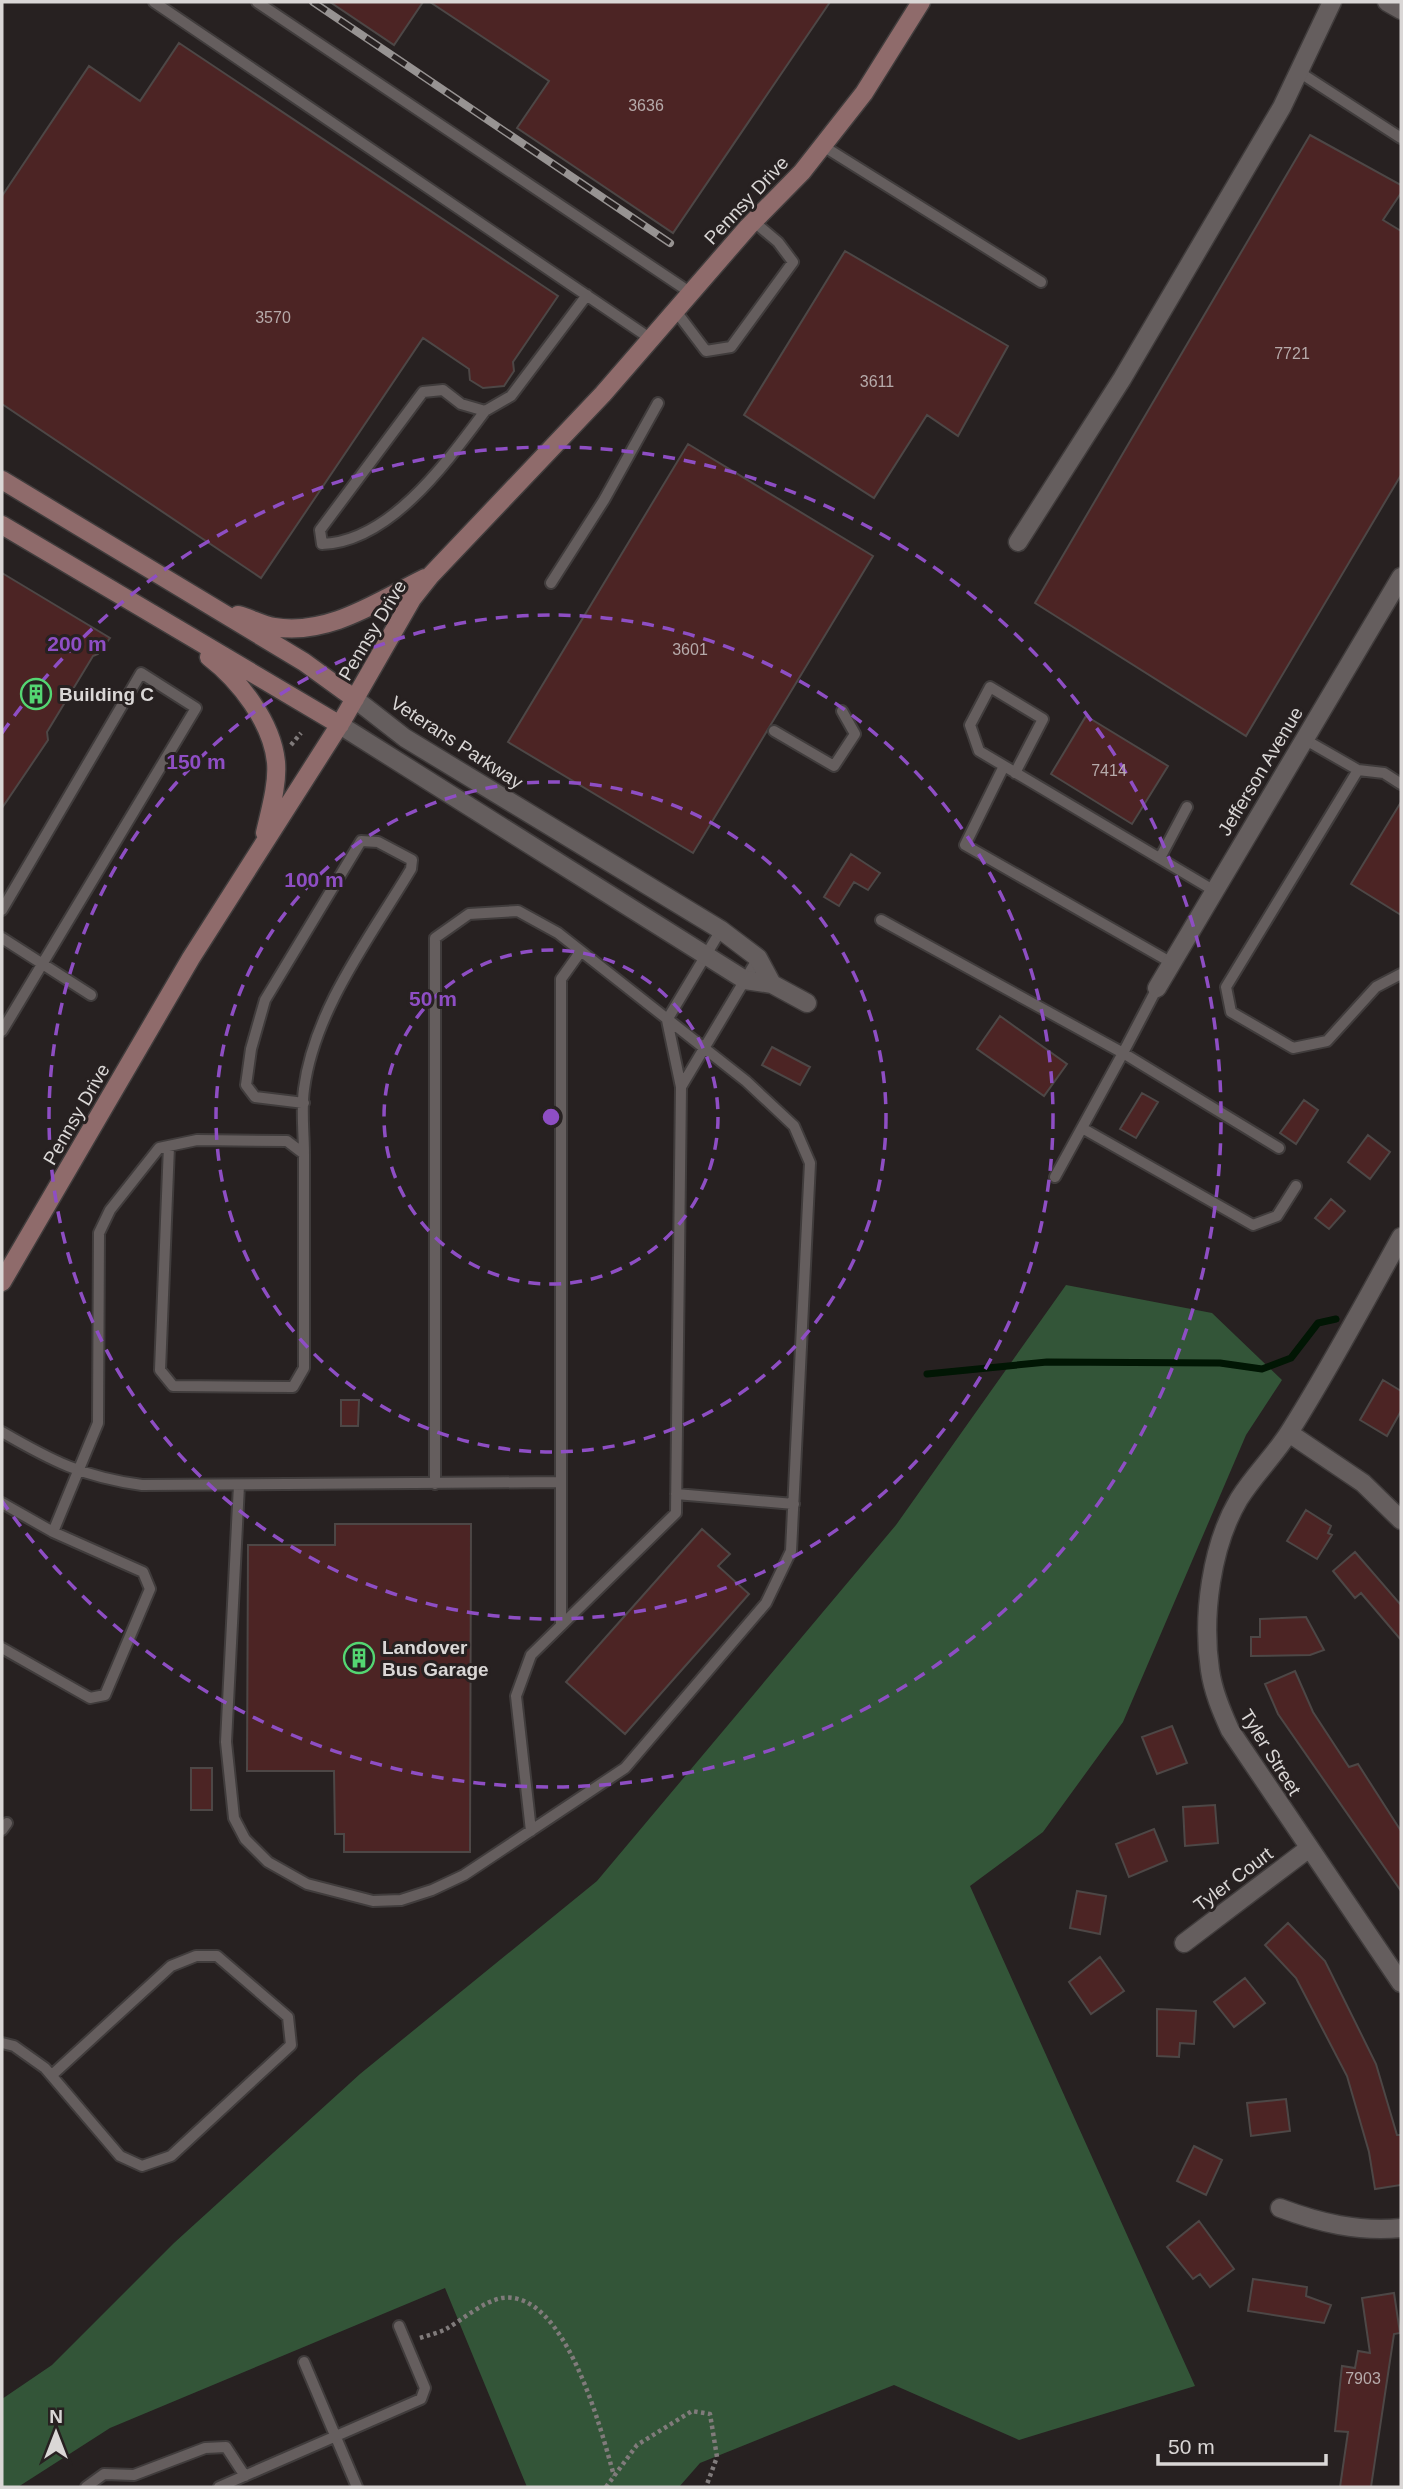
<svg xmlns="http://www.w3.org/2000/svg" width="1403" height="2489" font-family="Helvetica,sans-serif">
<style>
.forest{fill:#335538}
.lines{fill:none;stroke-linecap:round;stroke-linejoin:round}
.stream{stroke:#011604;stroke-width:7}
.building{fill:#4c2424;stroke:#4d4746;stroke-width:2}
.lane-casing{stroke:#403c3c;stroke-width:14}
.street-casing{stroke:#403c3c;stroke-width:21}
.secondary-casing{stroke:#403c3c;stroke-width:21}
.path{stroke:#807b7b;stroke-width:4.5;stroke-dasharray:3.5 3.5;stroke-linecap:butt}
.lane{stroke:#655e5e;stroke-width:10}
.street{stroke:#655e5e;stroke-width:18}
.secondary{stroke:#8f6b6b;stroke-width:18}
.rail-casing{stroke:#979392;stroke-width:8}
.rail{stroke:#272121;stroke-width:5;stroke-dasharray:16;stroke-linecap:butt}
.ring{fill:none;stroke:#8e4ec4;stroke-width:3.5;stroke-dasharray:12 9}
.labels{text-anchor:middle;stroke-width:6;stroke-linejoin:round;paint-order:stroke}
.number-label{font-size:16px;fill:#b6aaaa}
.street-label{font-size:19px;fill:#dad7d6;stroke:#272121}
.poi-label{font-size:19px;font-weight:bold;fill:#dad7d6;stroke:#272121;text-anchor:start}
.centre{fill:#8e4ec4;stroke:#272121;stroke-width:3.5}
.ring-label{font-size:21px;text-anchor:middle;font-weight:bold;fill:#8e4ec4;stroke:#272121;stroke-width:6;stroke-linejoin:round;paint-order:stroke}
</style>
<rect width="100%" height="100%" fill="#272121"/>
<!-- forest -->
<path class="forest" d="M1066,1285L1212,1313L1282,1380L1246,1435L1123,1722L1043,1832L970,1886L1195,2386L1019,2440L894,2385L700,2463L679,2487H527L445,2288L110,2428L18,2487H2V2399L52,2365L174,2243L360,2074L597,1881L896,1525Z"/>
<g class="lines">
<!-- stream -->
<path class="stream" d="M927,1374L1047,1362L1220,1363L1262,1369L1291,1358L1318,1323L1336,1319"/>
</g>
<!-- building -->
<path class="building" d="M330,2H423L394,45Z
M430,2H830L673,233L517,128L549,81Z
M179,43L558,296L513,362L514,371L504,386L483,388L470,380L469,369L423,338L261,578L2,404V196L89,66L140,101Z
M1310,135L1401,185V193L1383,220L1401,231V475L1246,736L1035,603Z
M845,251L1008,346L958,436L927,415L874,498L744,415Z
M688,444L873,556L693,853L508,742Z
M2,573L110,638L98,654L93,656L47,732L48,740L2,808Z
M1086,716L1168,766L1132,824L1051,774Z
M1401,802V915L1351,884Z
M851,854L880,873L868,890L854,882L839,906L824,897Z
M1000,1016L1067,1064L1044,1096L977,1049Z
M772,1047L810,1067L800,1085L762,1065Z
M1142,1093L1158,1102L1136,1138L1120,1129Z
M1304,1100L1318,1110L1296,1144L1280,1133Z
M1368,1135L1390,1152L1370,1179L1348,1162Z
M1331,1199L1345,1211L1329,1229L1315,1218Z
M1383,1380L1401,1391V1411L1387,1436L1360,1420Z
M341,1400H359L358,1426H341Z
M1306,1510L1331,1526L1328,1533L1332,1535L1317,1559L1287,1541Z
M335,1524H471L470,1852H344V1834H335L334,1771H247L248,1545H335Z
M702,1529L730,1554L718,1566L749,1594L625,1734L566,1682Z
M1355,1552L1401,1605V1640L1361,1593L1355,1598L1333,1571Z
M1306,1617L1324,1650L1310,1655L1251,1656V1637H1260V1619Z
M1295,1671L1313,1712L1349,1767L1358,1764L1401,1831V1891L1278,1714L1265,1684Z
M1172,1726L1187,1763L1157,1774L1142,1737Z
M191,1768H212V1810H191Z
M1215,1805L1218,1843L1185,1846L1183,1807Z
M1154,1829L1167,1861L1129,1877L1116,1844Z
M1077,1891L1106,1896L1100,1934L1070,1928Z
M1288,1923L1325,1961L1376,2064L1397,2135H1401V2185L1375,2189L1369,2152L1347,2076L1296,1978L1265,1945Z
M1100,1957L1124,1991L1091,2014L1069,1982Z
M1245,1978L1265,2003L1234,2027L1214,2002Z
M1157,2009L1196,2011L1194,2044L1180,2043L1179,2057L1157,2056Z
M1286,2099L1290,2131L1251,2136L1247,2103Z
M1194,2146L1222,2160L1206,2195L1177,2181Z
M1199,2221L1234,2269L1210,2287L1200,2274L1193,2279L1167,2247Z
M1253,2279L1307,2287L1306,2296L1331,2305L1324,2323L1248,2311Z
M1394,2293L1400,2333L1394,2334L1371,2487H1340L1348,2432L1335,2431L1342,2366L1355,2368L1358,2351L1370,2353L1362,2298Z"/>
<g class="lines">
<!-- lane casing -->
<g class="lane-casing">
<path id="lane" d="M154,2L651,339
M257,2L691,293
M1299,72L1401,138
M823,146L1041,282
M675,310L706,351L731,347L793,262L778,242L753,221
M485,411C447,462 390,542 322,544L320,530L423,392L443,390L461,404L485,411L511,396L587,295
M551,583L604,500L658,403
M774,731L834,766L855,734L842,711
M1304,739L1358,770L1384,773L1401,784
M1004,766L965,845L1172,963
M1358,770L1226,987L1231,1012L1293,1048L1327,1041L1376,987L1401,974
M1015,773L1043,719L990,687L970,725L979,751L1213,890
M1160,858L1187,807
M2,910L141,673L196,708L2,1031
M881,920L1123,1053L1157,988
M2,938L91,995
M681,1087L758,958
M304,1103L255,1097L246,1085L251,1049L265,1000L361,841L378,842L412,860L411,869C371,936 314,1010 304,1089C301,1110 304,1133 304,1154
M1082,1128L1253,1225L1277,1216L1296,1186
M1055,1177L1123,1053L1279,1148
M2,1432C52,1461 83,1477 142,1485L561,1482
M239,1485L226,1742L234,1818L245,1839L268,1862L307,1884L373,1901L401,1900L432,1890L464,1875L625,1768L766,1603L791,1551L810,1163L794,1126L746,1081L558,933L518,911L469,914L435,938V1484
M676,1494L794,1504
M2,1503L53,1532L143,1572L150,1589L105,1695L90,1698L2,1648
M53,1532L98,1423L99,1233L110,1210L159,1148L197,1140L287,1141L304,1154V1368L293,1387L173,1386L160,1370L169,1146
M561,1625V979L581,951
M2,1830L7,1823
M531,1831L516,1696L531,1655L676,1513L681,1087L667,1020L721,930
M2,2043L14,2046L45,2068L120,2156L142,2166L171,2156L291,2045L288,2017L217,1956H196L171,1966L52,2075
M304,2362L357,2487
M86,2487L104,2474L134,2475L205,2448L226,2447L245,2476
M219,2487L421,2399L425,2388L399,2326"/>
</g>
<!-- street casing -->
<g class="street-casing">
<path id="street" d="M1387,2L1401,10
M1018,542L1122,379L1282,107L1332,2
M355,699L405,738L721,930L758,958L772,984
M340,725L745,980L772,984L807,1003
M1157,988L1401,577
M1401,1237C1365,1302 1330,1368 1290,1431C1275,1455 1254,1475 1239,1499C1211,1546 1202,1616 1210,1670C1213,1691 1221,1710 1230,1730L1401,1983
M1289,1433L1363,1483L1401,1520
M1184,1943L1308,1849
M1280,2208C1320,2223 1358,2232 1401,2228"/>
</g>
<!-- secondary casing -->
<g class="secondary-casing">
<path id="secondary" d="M2,480L304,662L355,699
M2,525L340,725
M238,615C250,618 262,625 274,627C329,636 378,601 425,578
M209,657C239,680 272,722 276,762C278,784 270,811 265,833
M2,1282L191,958L342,721L412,599L431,575L603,394L748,227L802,172L864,93L921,2"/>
</g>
<!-- path -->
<path class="path" d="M291,745L301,733
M420,2338C429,2335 438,2333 446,2329C462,2320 484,2301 502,2298C565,2289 601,2429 614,2476
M606,2487L637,2445L692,2411L710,2414L717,2457L706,2487"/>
<!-- lane -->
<use href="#lane" class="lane"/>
<!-- street -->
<use href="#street" class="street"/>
<!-- secondary -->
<use href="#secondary" class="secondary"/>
<!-- rail casing -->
<g class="rail-casing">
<path id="rail" d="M313,2L670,243"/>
</g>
<!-- rail -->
<use href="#rail" class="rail"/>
</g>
<!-- distance rings -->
<g class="ring">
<circle cx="551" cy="1117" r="167"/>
<circle cx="551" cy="1117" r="335"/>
<circle cx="551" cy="1117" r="502"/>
<path d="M2 733A670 670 0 1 1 2 1501"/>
</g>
<!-- icons -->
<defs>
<g id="building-ring" transform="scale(1.575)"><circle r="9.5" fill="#272121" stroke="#54d672" stroke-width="1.5"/><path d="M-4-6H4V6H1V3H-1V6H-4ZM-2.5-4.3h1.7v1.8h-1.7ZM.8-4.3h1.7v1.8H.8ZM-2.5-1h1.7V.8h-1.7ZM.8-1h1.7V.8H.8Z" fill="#54d672"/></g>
</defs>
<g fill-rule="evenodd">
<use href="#building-ring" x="36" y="694"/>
<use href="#building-ring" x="359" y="1658"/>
</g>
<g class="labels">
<!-- number labels -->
<g class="number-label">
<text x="646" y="111">3636</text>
<text x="273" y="323">3570</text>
<text x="1292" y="359">7721</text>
<text x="877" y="387">3611</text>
<text x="690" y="655">3601</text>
<text x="1109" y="776">7414</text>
<text x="1363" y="2384">7903</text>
</g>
<!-- street labels -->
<g class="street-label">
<text transform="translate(746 200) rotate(-47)" y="7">Pennsy Drive</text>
<text transform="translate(372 630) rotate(-59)" y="7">Pennsy Drive</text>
<text transform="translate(457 742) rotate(33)" y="7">Veterans Parkway</text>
<text transform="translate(1260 771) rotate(-59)" y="7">Jefferson Avenue</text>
<text transform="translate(76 1114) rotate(-60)" y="7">Pennsy Drive</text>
<text transform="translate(1271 1752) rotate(58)" y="7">Tyler Street</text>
<text transform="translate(1233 1879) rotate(-37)" y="7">Tyler Court</text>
</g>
<!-- poi labels -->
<g class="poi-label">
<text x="59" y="701">Building C</text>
<text x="382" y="1654">Landover<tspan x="382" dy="22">Bus Garage</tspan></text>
</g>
</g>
<circle cx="551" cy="1117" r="10" class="centre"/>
<g class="ring-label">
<text x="77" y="651">200 m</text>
<text x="196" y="769">150 m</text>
<text x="314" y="887">100 m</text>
<text x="433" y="1006">50 m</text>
</g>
<!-- border -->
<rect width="1403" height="2489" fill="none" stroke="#dad7d6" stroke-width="7"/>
<!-- north arrow -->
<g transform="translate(56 2433)" stroke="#272121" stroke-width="5" paint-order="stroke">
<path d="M0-5L12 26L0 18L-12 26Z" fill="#dad7d6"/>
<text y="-10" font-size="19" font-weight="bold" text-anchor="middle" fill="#dad7d6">N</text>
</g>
<!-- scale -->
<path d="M1158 2454v10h168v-10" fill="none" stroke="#dad7d6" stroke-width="3.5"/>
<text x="1168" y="2454" font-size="21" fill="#dad7d6" stroke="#272121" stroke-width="5" paint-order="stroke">50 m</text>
</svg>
